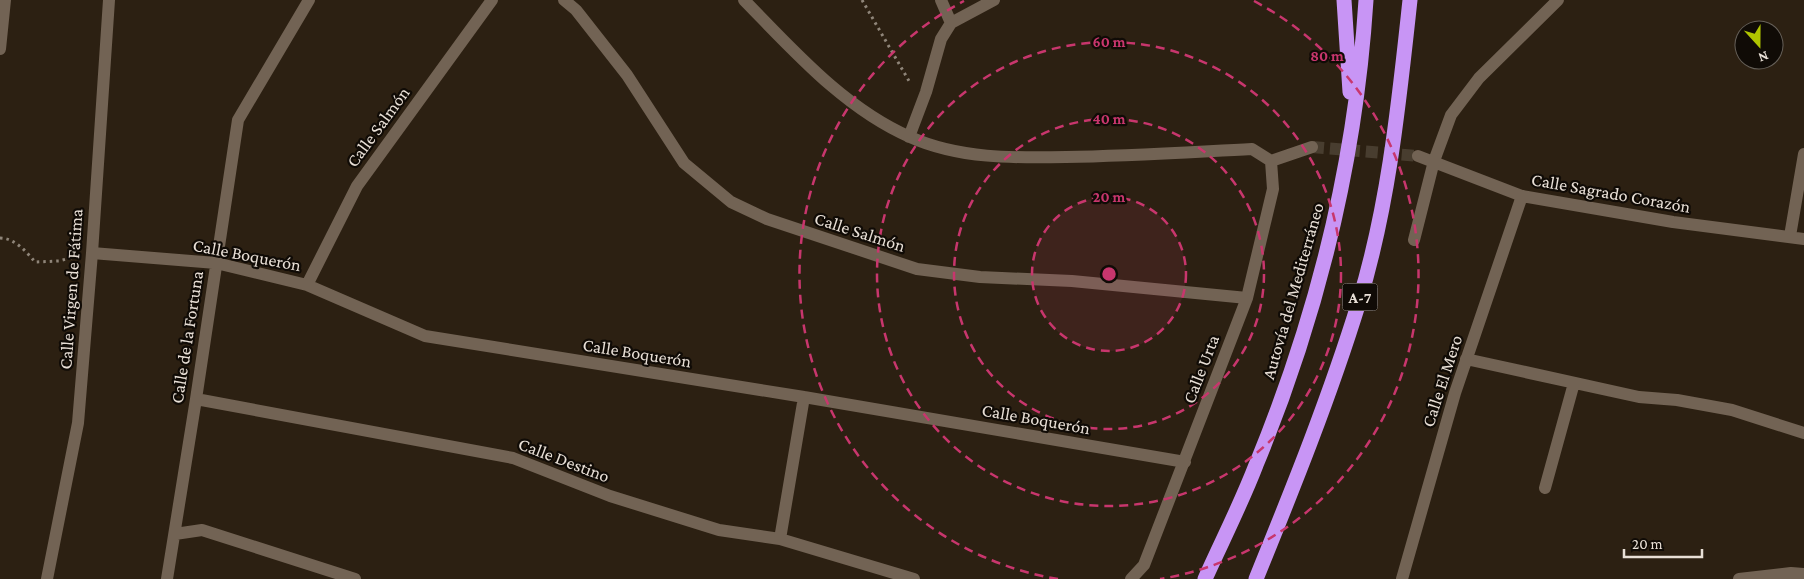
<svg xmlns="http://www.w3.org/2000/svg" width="1804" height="579" font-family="'Crimson Pro',serif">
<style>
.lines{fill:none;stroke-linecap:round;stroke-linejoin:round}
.minor-tunnel{stroke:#483d2f;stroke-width:12;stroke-dasharray:12 6;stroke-linecap:butt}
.path{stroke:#8f8579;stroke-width:3;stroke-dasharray:2.5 4;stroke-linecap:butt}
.minor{stroke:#726354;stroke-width:12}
.highway{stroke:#c895f5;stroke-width:15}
.ring{fill:none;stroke:#c8366d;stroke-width:2.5;stroke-dasharray:9 6}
.labels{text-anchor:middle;stroke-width:4.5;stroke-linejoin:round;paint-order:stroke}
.shield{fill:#100b06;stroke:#a79f98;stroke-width:1}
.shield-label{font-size:16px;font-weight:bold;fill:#e8dfd6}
.street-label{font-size:18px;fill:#e8dfd6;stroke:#100b06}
.centre{fill:#c8366d;stroke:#100b06;stroke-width:2.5}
.ring-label{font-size:15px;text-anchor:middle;font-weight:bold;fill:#c8366d;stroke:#100b06;stroke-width:4.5;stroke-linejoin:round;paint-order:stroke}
</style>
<rect width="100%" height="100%" fill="#2c2012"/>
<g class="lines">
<!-- minor-tunnel -->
<path class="minor-tunnel" d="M1312,147L1418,156"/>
<!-- path -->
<path class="path" d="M862,0L909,81
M0,238C14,238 26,251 35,262L59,261L74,257"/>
<!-- minor -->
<path class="minor" d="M564,0L576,10L627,75L684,163L731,202L767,219L917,269L980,277L1072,281L1247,298
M744,0C794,51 844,108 910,137C959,159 1014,158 1066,157C1128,156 1191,152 1252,149L1271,161L1312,147
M941,0L951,23
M0,49L5,0
M909,137L926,92L941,39L951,23L994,0
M1418,156L1522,196L1673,222L1804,239
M1790,236L1804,154
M1414,240L1434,161L1451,115L1479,78L1558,0
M92,253L216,263L307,285L425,336L804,397L1185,462
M307,285L357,186L492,0
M1466,359L1639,397L1677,400L1732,410L1804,433
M196,399L513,458L610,496L719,530L780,539L914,579
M1545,488L1574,383
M175,534L202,530L355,579
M780,539L804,397
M47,579L78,423L92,253L109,0
M167,579L196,399L238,120L309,0
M1131,579L1144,565L1247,298L1273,189L1271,161
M1402,579L1455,393L1522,196
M1739,579L1791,573L1804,574"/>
<!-- highway -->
<path class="highway" d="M1344,0L1350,92
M1205,579C1222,541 1241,504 1256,465C1317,317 1356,159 1366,0
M1256,579C1293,488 1330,396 1359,302C1389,204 1399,101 1410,0"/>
</g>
<!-- distance rings -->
<circle cx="1109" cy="274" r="77" fill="#c8366d" fill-opacity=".12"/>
<g class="ring">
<circle cx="1109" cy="274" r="77"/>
<circle cx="1109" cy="274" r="155"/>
<circle cx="1109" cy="274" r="232"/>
<path d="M1058 579A309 309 0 0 1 964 1M1254 1A309 309 0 0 1 1160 579"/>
</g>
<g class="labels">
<!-- shield labels -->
<rect class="shield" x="1342.5" y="283.5" width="35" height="27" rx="4"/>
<g class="shield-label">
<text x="1360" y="303">A-7</text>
</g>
<!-- street labels -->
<g class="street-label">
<text transform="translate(378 127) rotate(-54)" y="6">Calle Salmón</text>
<text transform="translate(1611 193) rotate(10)" y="6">Calle Sagrado Corazón</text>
<text transform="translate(860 232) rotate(18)" y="6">Calle Salmón</text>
<text transform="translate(247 255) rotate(11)" y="6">Calle Boquerón</text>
<text transform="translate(71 289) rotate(-86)" y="6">Calle Virgen de Fátima</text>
<text transform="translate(1293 291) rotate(-74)" y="6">Autovía del Mediterráneo</text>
<text transform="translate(187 337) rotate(-81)" y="6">Calle de la Fortuna</text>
<text transform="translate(637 353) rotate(9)" y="6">Calle Boquerón</text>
<text transform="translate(1201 369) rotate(-69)" y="6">Calle Urta</text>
<text transform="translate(1442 381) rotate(-72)" y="6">Calle El Mero</text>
<text transform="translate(1036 419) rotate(10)" y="6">Calle Boquerón</text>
<text transform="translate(564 460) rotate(21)" y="6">Calle Destino</text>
</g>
</g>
<circle cx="1109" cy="274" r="8" class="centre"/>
<g class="ring-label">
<text x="1109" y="47">60 m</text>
<text x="1327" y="61">80 m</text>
<text x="1109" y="124">40 m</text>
<text x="1109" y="202">20 m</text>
</g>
<!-- north arrow -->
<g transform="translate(1759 45) rotate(159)"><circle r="24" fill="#100b06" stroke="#666059"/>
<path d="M0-4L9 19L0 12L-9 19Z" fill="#b0c500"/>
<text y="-8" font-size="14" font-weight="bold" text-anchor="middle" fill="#e8dfd6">N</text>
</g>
<!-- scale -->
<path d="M1624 549v8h78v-8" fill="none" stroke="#e8dfd6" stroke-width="2.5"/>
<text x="1632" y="549" font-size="15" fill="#e8dfd6" stroke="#100b06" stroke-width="4" paint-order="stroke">20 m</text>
</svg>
